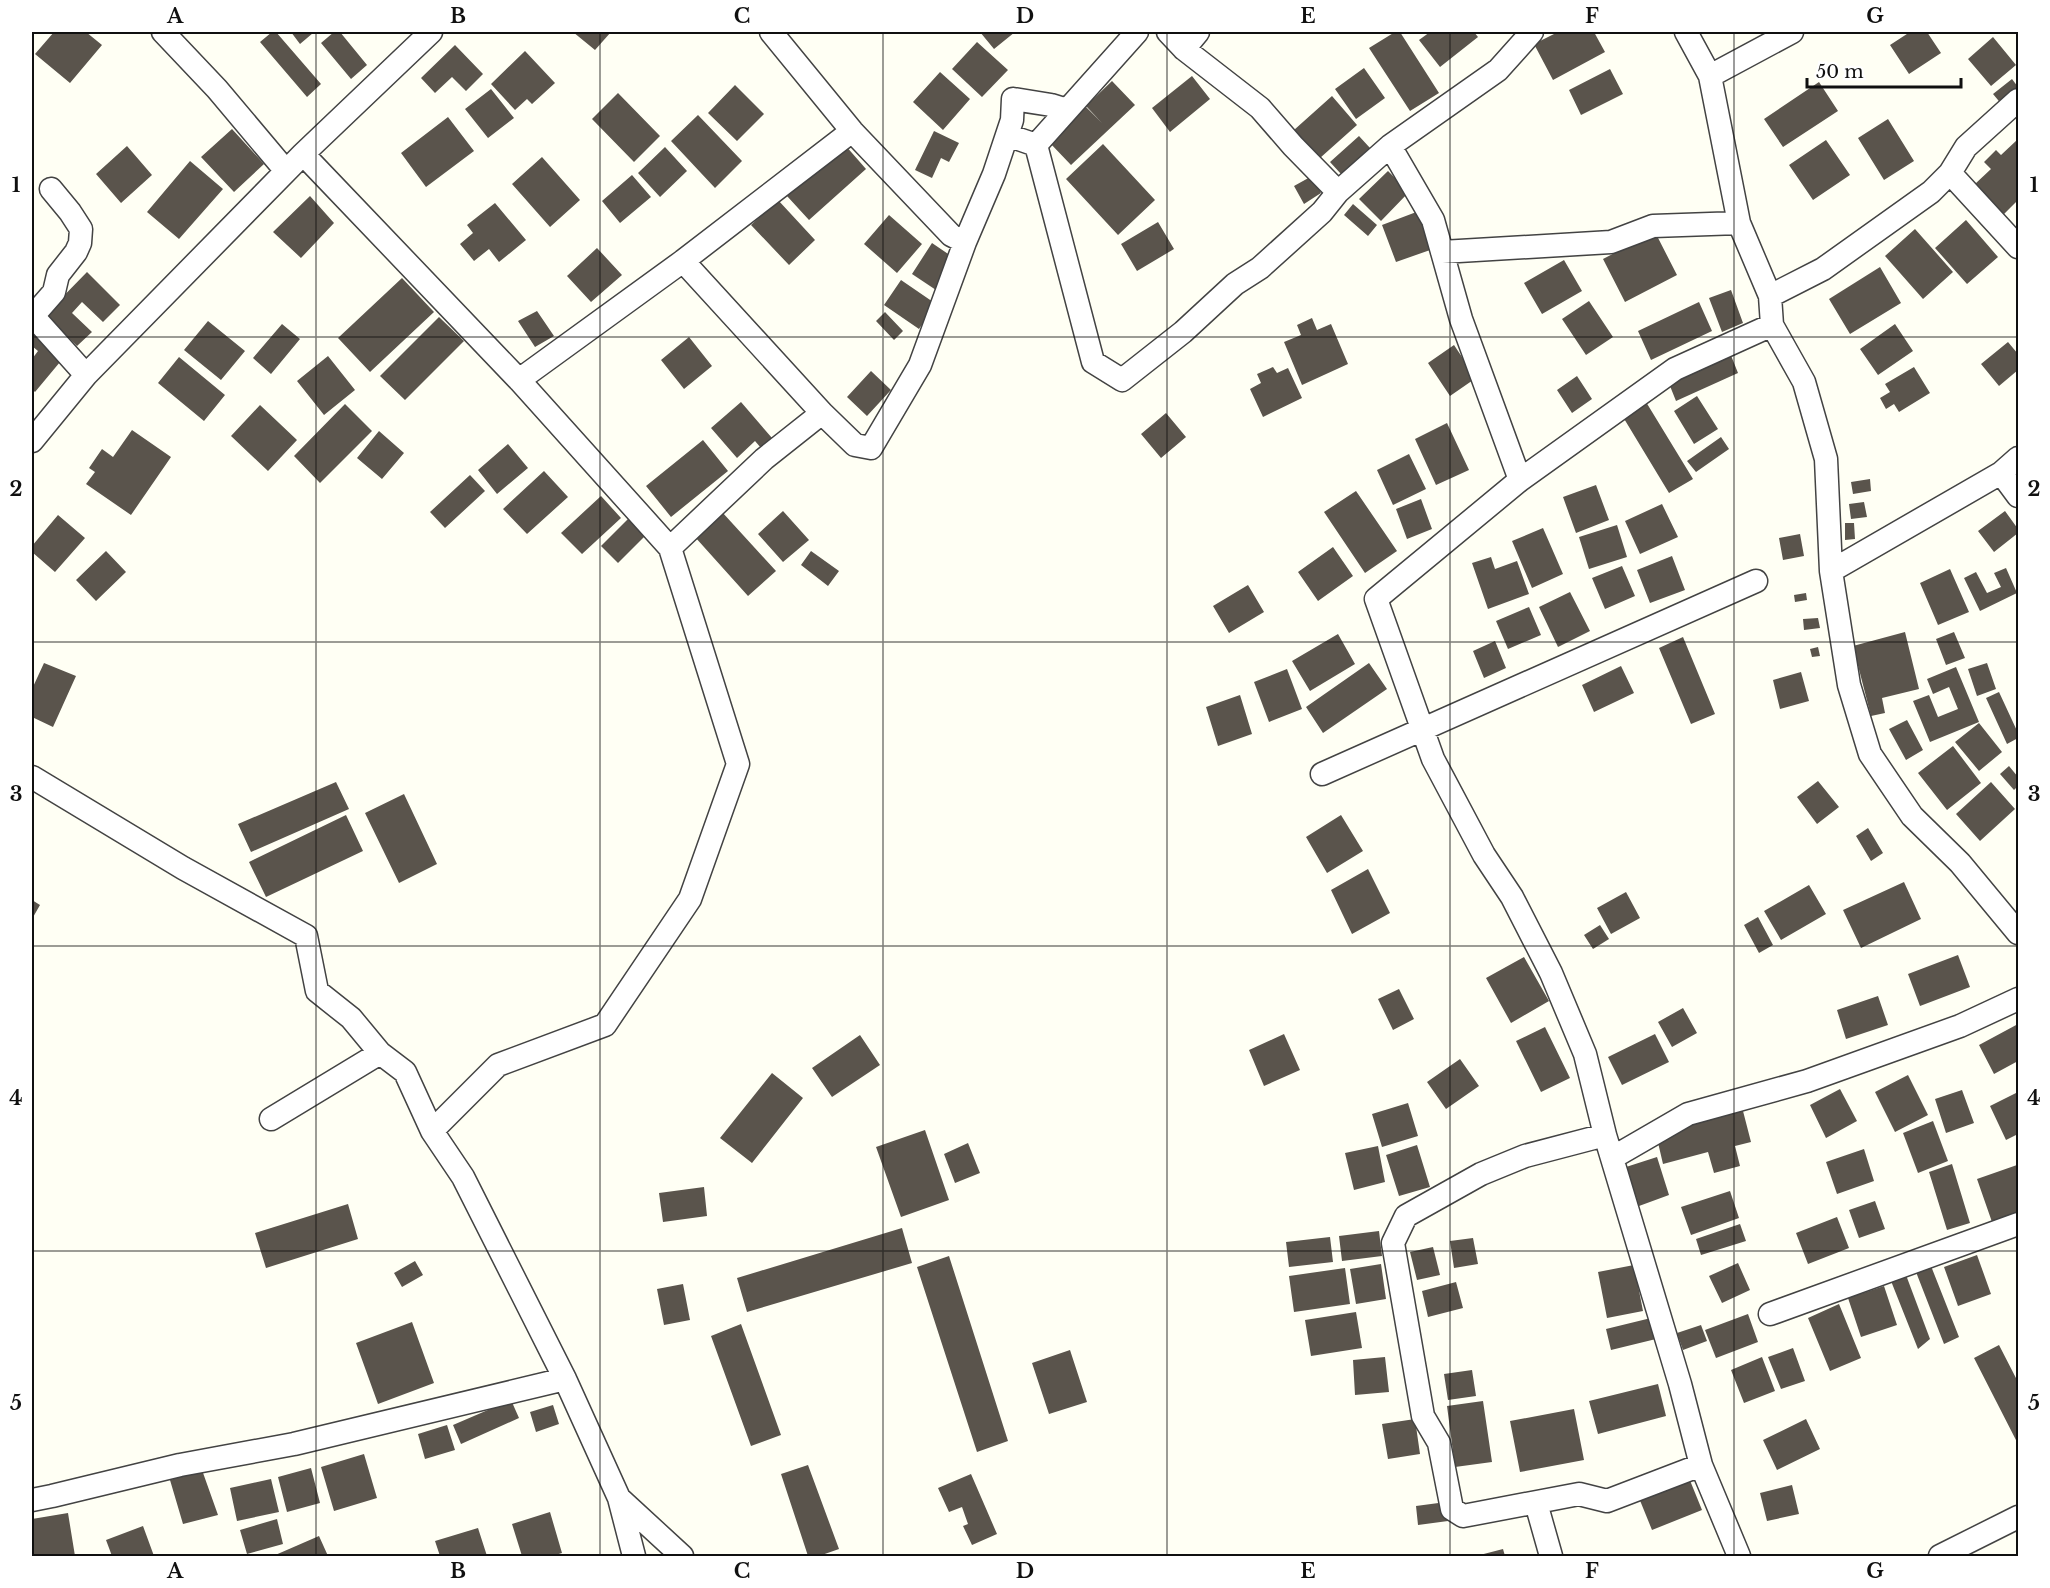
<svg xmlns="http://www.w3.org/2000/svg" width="2050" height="1588" font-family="'Libre Baskerville',serif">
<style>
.building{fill:#5a544c}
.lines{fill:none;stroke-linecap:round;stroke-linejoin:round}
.minor-casing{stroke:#434343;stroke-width:25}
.minor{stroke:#fff;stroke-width:22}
.grid{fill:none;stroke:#101010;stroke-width:1.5;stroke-opacity:0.55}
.neatline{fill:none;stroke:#101010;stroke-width:2}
.grid-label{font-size:20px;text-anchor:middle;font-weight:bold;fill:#101010}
</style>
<rect width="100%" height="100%" fill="#fffff4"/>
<!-- building -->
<path class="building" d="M54,32H86L102,45L70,83L35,54Z
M272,32H276L321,84L307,97L260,42Z
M291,32H312L313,33L300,44Z
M334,32H340L367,65L351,79L321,43Z
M573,32H611L595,50Z
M980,32H1015L994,49Z
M1395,32H1400L1439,93L1410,111L1369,48Z
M1430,32H1474L1478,37L1440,67L1419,40Z
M1558,32H1594L1605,52L1553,80L1534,44Z
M1910,32H1927L1941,53L1909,74L1890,45Z
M1993,37L2016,65L1991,86L1968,59Z
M977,42L1008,70L982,97L952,69Z
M455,45L483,74L466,91L452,77L435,93L421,78Z
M525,51L555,83L532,104L527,99L515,110L491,84Z
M1364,68L1385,98L1356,119L1335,89Z
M1610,69L1623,94L1581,115L1569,90Z
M940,72L970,99L943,130L913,102Z
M1192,76L1210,99L1170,132L1152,108Z
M2012,79L2018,87V94L2003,106L1993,94Z
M1112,81L1135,105L1071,165L1049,142L1086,107L1102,123L1086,106Z
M1819,82L1838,111L1783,147L1764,119Z
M735,85L764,114L737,141L708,113Z
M491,89L514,118L488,138L465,109Z
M618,93L660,136L634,162L592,119Z
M1332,96L1357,125L1320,158L1294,130Z
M698,115L742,161L715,188L671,141Z
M448,117L474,151L426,187L401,153Z
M1888,119L1914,161L1884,180L1858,138Z
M232,129L264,164L234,192L201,157Z
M934,131L959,143L949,162L941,158L932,178L915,170Z
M1359,136L1370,148L1341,174L1330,162Z
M1826,140L1850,175L1813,200L1789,165Z
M2017,140L2018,142V200L2004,214L1975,184L1991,169L1984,162L1996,150L2001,155Z
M1103,144L1155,200L1118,235L1066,179Z
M845,145L866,169L809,220L787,196Z
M127,146L152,175L121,203L96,174Z
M665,147L687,171L660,197L638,173Z
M542,157L580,200L550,227L512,184Z
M190,161L223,189L179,239L147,212Z
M1388,171L1409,192L1381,221L1359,199Z
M632,175L651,197L620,223L602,201Z
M1312,176L1321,193L1304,204L1294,186Z
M310,196L334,223L301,258L273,232Z
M778,200L815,240L789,265L751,225Z
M495,203L526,240L499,262L489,249L474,261L460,244L473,233L467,225Z
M1353,204L1377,225L1368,236L1344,215Z
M1419,211L1433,249L1396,262L1382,225Z
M889,215L922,244L897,273L864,244Z
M1966,220L1998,257L1967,284L1935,248Z
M1158,222L1174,249L1137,271L1121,244Z
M1915,229L1953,272L1923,299L1885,256Z
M1655,232L1677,275L1625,302L1603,259Z
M932,243L957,260L936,290L912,274Z
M597,248L622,275L591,302L567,276Z
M1564,260L1582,291L1542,314L1524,283Z
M1880,267L1901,303L1850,334L1829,299Z
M87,272L120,305L103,322L82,302L72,313L92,332L77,346L45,315Z
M402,278L434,312L370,372L338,338Z
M901,280L936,304L919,329L884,305Z
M1731,290L1743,323L1722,332L1709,298Z
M1589,301L1613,337L1586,355L1562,319Z
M1699,302L1712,331L1651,360L1638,331Z
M537,311L554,336L535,347L518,321Z
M885,312L903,331L894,340L876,321Z
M439,317L464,341L405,400L380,376Z
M1312,318L1317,330L1331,324L1348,364L1302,385L1284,342L1301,335L1297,325Z
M208,321L245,351L221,380L184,350Z
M282,324L300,339L271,374L253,358Z
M1895,324L1913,351L1878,375L1860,349Z
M32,328L65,356L35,392L32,389V359L38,351L32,346Z
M689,337L712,366L684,389L661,360Z
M2008,342L2018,354V370L1999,386L1981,364Z
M1454,345L1476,378L1450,396L1428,363Z
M1730,353L1738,373L1676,401L1668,381Z
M328,356L355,390L324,415L297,381Z
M179,357L225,395L204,421L158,383Z
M1273,367L1277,373L1288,368L1302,398L1263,417L1250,389L1261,383L1257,374Z
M1914,367L1930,393L1899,412L1894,404L1886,409L1880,398L1890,392L1885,384Z
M871,371L891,390L867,416L847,397Z
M1577,376L1592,399L1572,413L1557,390Z
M1697,396L1718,429L1694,444L1674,411Z
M741,402L772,438L761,448L755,441L737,458L711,428Z
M1646,402L1693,479L1669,493L1623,417Z
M345,404L372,431L320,483L294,456Z
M260,405L297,440L268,471L231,436Z
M1166,413L1186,437L1161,458L1141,434Z
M1447,423L1469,470L1436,485L1415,439Z
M132,430L171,457L131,515L86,484L95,472L89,468L102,449L113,457Z
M379,431L404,453L382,479L357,458Z
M1721,437L1729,449L1696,472L1687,461Z
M703,440L728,471L671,517L646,486Z
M508,444L528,468L497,494L478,470Z
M1409,454L1426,489L1393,505L1377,470Z
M544,471L568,497L527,534L503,509Z
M470,475L485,491L445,528L430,512Z
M1870,479L1871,491L1853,494L1851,482Z
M1596,485L1609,520L1576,533L1563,497Z
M1356,491L1397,551L1365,573L1324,512Z
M601,496L621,518L582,554L561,533Z
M1421,499L1432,529L1407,539L1396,509Z
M1864,502L1867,517L1851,519L1849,504Z
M1662,504L1678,537L1640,554L1625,521Z
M783,511L809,540L783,562L758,534Z
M2005,511L2018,529V533L1994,552L1978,531Z
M722,512L776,571L748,596L695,537Z
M633,514L650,531L618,563L601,546Z
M58,515L85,538L55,572L32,552V546Z
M1845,523H1854L1855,539L1845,540Z
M1617,525L1627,557L1589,569L1579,537Z
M1543,528L1563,574L1532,588L1512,541Z
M1800,534L1804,556L1783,560L1779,538Z
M1333,547L1353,576L1318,601L1298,572Z
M106,551L126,572L96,601L76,580Z
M811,551L839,571L828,586L801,565Z
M1672,556L1685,590L1650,603L1637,570Z
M1491,557L1495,569L1517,561L1529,594L1488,609L1472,563Z
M1622,566L1635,596L1605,609L1592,578Z
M2006,568L2017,593L1980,611L1964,578L1976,572L1987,593L2001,587L1994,573Z
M1950,569L1969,612L1938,625L1920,583Z
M1248,585L1264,612L1229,633L1213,606Z
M1570,592L1590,631L1558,647L1539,607Z
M1806,593L1807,600L1795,602L1794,595Z
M1529,607L1541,635L1508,649L1496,621Z
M1818,618L1820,628L1804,630L1803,619Z
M1905,632L1919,689L1882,698L1885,713L1871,716L1853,646Z
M1954,632L1965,658L1946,665L1936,639Z
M1338,634L1355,664L1310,691L1292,661Z
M1683,637L1715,714L1691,724L1659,648Z
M1495,641L1506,668L1484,678L1473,651Z
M1818,647L1820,656L1812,657L1810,649Z
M44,663L76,676L53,727L32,717V689Z
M1369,663L1387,689L1323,733L1306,707Z
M1987,663L1996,689L1977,696L1968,669Z
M1621,666L1634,693L1594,712L1582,685Z
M1956,667L1979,722L1930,742L1913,701L1929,695L1938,717L1958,709L1949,687L1933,694L1927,679Z
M1287,669L1302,709L1269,722L1254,682Z
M1801,672L1809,701L1780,709L1773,680Z
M1999,692L2018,733V738L2007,744L1986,698Z
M1240,695L1252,734L1218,746L1206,707Z
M1907,720L1923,750L1906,760L1889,729Z
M1979,723L2002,752L1979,771L1955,742Z
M1953,746L1981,783L1947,810L1918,773Z
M2009,766L2018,777V786L2014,790L2000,774Z
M1818,781L1839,807L1817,824L1797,797Z
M336,782L349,809L251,852L238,824Z
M1991,782L2015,809L1980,841L1956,814Z
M404,794L437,864L399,883L365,813Z
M346,815L363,851L266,897L249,862Z
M1341,815L1363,851L1327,873L1306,837Z
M1868,828L1883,853L1871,861L1856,836Z
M1368,869L1390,913L1352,934L1331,890Z
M1904,882L1921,919L1861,948L1843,910Z
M1809,885L1826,914L1781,940L1764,911Z
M1626,892L1640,918L1611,934L1597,908Z
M32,900L40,905L32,919Z
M1758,917L1773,945L1759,953L1744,925Z
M1600,925L1609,939L1593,949L1584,935Z
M1958,955L1970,987L1920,1006L1908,974Z
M1524,957L1549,1001L1511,1023L1486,978Z
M1399,989L1414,1019L1393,1030L1378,999Z
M1878,996L1888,1025L1846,1039L1837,1010Z
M1683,1008L1697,1033L1672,1047L1658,1022Z
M2018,1024V1061L1994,1074L1979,1045Z
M1545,1027L1570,1078L1541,1092L1516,1041Z
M1284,1034L1300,1070L1264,1086L1249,1050Z
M1655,1034L1669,1062L1622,1085L1608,1057Z
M860,1035L880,1065L832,1097L812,1068Z
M1460,1059L1479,1086L1446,1109L1427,1082Z
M772,1073L803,1098L752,1163L720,1138Z
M1908,1075L1928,1115L1895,1132L1875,1092Z
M1840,1089L1857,1121L1826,1138L1810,1105Z
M1962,1090L1974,1123L1946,1133L1935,1099Z
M2018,1092V1134L2006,1140L1990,1106Z
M1408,1103L1418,1136L1382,1147L1372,1114Z
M1743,1111L1751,1142L1735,1146L1740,1166L1714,1173L1708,1152L1663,1164L1656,1134Z
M1933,1121L1948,1161L1918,1173L1903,1133Z
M925,1130L949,1200L901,1217L876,1147Z
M968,1143L980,1173L955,1183L944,1154Z
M1417,1145L1430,1187L1399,1196L1386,1155Z
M1378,1146L1385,1182L1354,1190L1345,1153Z
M1864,1149L1874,1181L1837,1194L1826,1162Z
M1657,1157L1669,1195L1639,1206L1626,1167Z
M1952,1164L1970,1223L1947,1230L1929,1172Z
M2017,1165L2018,1171V1213L1992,1222L1977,1179Z
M704,1187L707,1216L663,1222L659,1193Z
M1730,1191L1739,1218L1691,1235L1681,1207Z
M1875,1201L1885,1229L1859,1238L1849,1210Z
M348,1204L358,1239L266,1268L255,1233Z
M1837,1217L1849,1248L1808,1264L1796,1233Z
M1740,1224L1746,1241L1701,1255L1696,1239Z
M902,1228L912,1263L747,1312L737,1278Z
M1379,1231L1382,1256L1342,1261L1339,1236Z
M1330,1237L1333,1262L1289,1267L1286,1242Z
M1473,1238L1478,1264L1454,1268L1450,1241Z
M1433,1247L1440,1275L1417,1280L1410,1252Z
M1977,1255L1991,1294L1958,1306L1944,1267Z
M949,1256L1008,1441L977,1452L917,1267Z
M415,1261L423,1275L402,1287L394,1273Z
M1738,1263L1750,1290L1722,1303L1709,1276Z
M1381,1264L1386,1299L1356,1304L1350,1269Z
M1634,1265L1643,1311L1607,1318L1598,1272Z
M1931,1266L1959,1337L1944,1344L1916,1272Z
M1345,1268L1350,1304L1294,1312L1289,1276Z
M1906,1275L1930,1339L1918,1349L1891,1281Z
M1456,1282L1463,1308L1428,1317L1422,1291Z
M683,1284L690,1320L664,1325L657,1289Z
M1884,1286L1897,1325L1861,1337L1848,1298Z
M1839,1304L1861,1358L1830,1371L1808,1318Z
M1356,1312L1362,1348L1311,1356L1305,1320Z
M1748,1314L1758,1342L1716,1358L1705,1330Z
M1651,1318L1656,1339L1611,1350L1606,1329Z
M412,1322L434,1383L378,1404L356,1343Z
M741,1324L781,1435L751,1446L711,1336Z
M1701,1325L1707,1341L1683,1350L1677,1333Z
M1999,1345L2018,1382V1444L1974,1358Z
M1793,1348L1805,1381L1781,1389L1768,1357Z
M1070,1350L1087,1402L1049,1414L1032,1363Z
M1385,1357L1389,1392L1355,1395L1353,1360Z
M1762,1357L1775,1391L1744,1403L1731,1370Z
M1472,1370L1476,1396L1448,1400L1444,1374Z
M1658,1384L1666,1416L1598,1434L1589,1401Z
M511,1400L519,1418L461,1444L453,1425Z
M1483,1401L1492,1462L1455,1467L1447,1406Z
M553,1405L559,1424L536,1432L530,1412Z
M1574,1409L1584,1460L1520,1472L1510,1421Z
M1415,1419L1420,1454L1388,1459L1382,1424Z
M1806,1419L1820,1449L1777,1470L1763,1440Z
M447,1425L455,1450L425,1459L418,1434Z
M364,1454L377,1498L334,1511L321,1467Z
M808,1465L839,1549L819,1556H808L781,1474Z
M311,1468L320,1503L287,1512L278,1477Z
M202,1470L218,1515L183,1524L170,1480Z
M971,1474L997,1534L972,1545L963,1526L968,1524L962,1507L949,1512L938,1488Z
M1689,1478L1702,1510L1652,1530L1639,1498Z
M271,1479L279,1512L237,1521L230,1488Z
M1792,1485L1799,1514L1767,1521L1760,1493Z
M1446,1502L1448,1521L1418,1525L1416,1506Z
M550,1512L562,1553L552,1556H522L512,1524Z
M68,1513L75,1556H32V1519Z
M277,1519L283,1544L247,1554L240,1530Z
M143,1526L154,1556H112L106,1540Z
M478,1528L487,1556H440L435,1541Z
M319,1536L328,1556H273Z
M1503,1549L1505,1556H1476Z"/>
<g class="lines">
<!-- minor casing -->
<g class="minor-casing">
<path id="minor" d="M163,32L217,89L286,171
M771,32L852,131L951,235L965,242
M1168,32L1184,49L1260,108L1293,146L1338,192
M1686,32L1710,76L1739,223L1770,296L1772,325L1804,382L1826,459L1831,571L1849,685L1870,754L1912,816L1960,863L2018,933
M1184,49L1198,32
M1710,76L1792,32
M1007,135L1036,145L1093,362L1122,380L1183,332L1235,284L1260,268L1322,212L1338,192L1390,146L1498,70L1532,32
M1036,145L1137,32
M1390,146L1433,220L1461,319L1520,480L1376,599L1433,759L1484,855L1512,897L1551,973L1585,1054L1605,1135L1680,1384L1701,1465L1739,1556
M303,154L519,380L670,548L738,764L690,899L605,1025L498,1065L432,1131
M1950,173L2018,247
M51,189L70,212L81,229L80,243L76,252L58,275L54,292L33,316L86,375
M1442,252L1611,242L1653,226L1739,223
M683,261L822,413
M1770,296L1823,269L1931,192L1950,173L1966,147L2018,100
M519,380L683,261L852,131
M32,441L86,375L303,154L431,32
M2001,473L2018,496
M1520,480L1675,369L1772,325
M670,548L764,459L822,413L855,445L871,448L920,365L965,242L994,174L1012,120L1013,99L1051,105L1067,110
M1831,571L2001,473L2018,458
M1322,774L1756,581
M32,777L183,868L306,936L317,991L351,1018L380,1053L405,1072L432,1131L463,1177L565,1379L619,1498L634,1556
M271,1119L380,1053
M1605,1135L1525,1156L1481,1174L1406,1216L1393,1243L1423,1416L1439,1443L1452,1509L1463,1516L1579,1494L1607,1501L1701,1465
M1612,1158L1688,1114L1807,1081L1960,1026L2018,999
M1770,1314L2018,1224
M619,1498L682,1556
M32,1500L52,1496L180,1465L294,1444L565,1379
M1536,1503L1551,1556
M1940,1556L2018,1517"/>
</g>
<!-- minor -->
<use href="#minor" class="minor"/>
</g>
<!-- grid -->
<path class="grid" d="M316,32V1556M600,32V1556M883,32V1556M1167,32V1556M1450,32V1556M1734,32V1556M32,337H2018M32,642H2018M32,946H2018M32,1251H2018"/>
<!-- border -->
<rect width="2050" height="1588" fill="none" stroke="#ffffff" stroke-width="66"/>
<!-- scale -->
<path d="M1807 78v9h154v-9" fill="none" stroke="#101010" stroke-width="3"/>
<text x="1816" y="78" font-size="18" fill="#101010" stroke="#ffffff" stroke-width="4.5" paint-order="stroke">50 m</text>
<rect x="33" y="33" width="1984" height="1522" class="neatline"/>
<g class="grid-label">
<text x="175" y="23">A</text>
<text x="458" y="23">B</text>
<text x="742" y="23">C</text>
<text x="1025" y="23">D</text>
<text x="1308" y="23">E</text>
<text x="1592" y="23">F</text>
<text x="1875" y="23">G</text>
<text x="16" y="192">1</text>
<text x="2034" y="192">1</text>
<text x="16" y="496">2</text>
<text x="2034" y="496">2</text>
<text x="16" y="801">3</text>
<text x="2034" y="801">3</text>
<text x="16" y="1105">4</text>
<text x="2034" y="1105">4</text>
<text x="16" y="1410">5</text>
<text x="2034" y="1410">5</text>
<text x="175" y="1578">A</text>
<text x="458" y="1578">B</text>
<text x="742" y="1578">C</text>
<text x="1025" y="1578">D</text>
<text x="1308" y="1578">E</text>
<text x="1592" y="1578">F</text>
<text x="1875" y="1578">G</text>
</g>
</svg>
